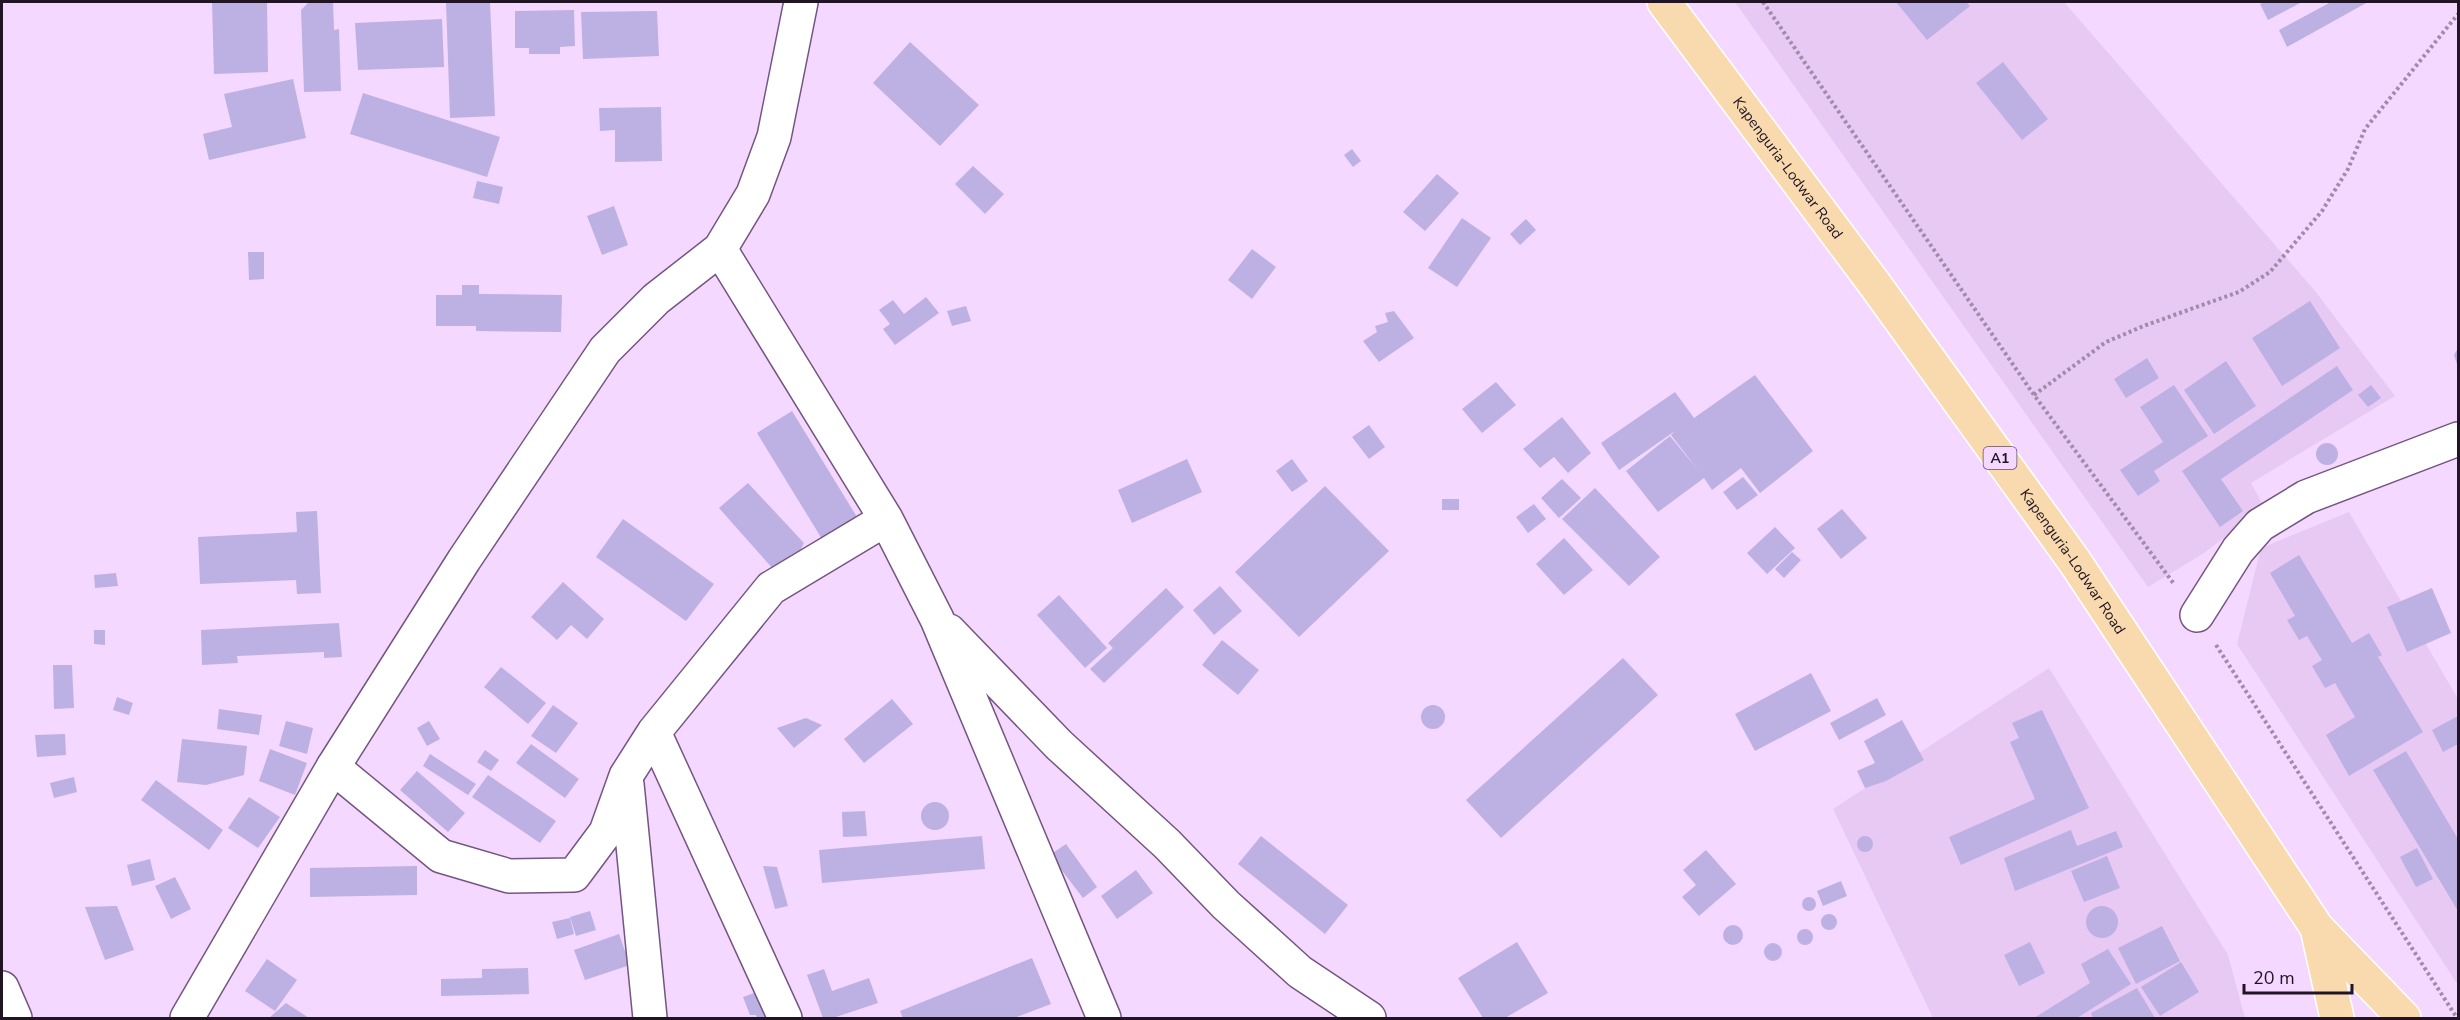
<svg xmlns="http://www.w3.org/2000/svg" width="2460" height="1020" font-family="'Nunito Sans',sans-serif">
<style>
.built{fill:#e7c9f4}
.building{fill:#bdb1e4}
.lines{fill:none;stroke-linecap:round;stroke-linejoin:round}
.minor-casing{stroke:#745680;stroke-width:36}
.tertiary-casing{stroke:#745680;stroke-width:36}
.trunk-casing{stroke:#fff;stroke-width:36}
.path{stroke:#a18ba9;stroke-width:4;stroke-dasharray:3 3;stroke-linecap:butt}
.minor{stroke:#fff;stroke-width:33}
.tertiary{stroke:#fff;stroke-width:33}
.trunk{stroke:#f8daae;stroke-width:33}
.labels{text-anchor:middle;stroke-width:4.5;stroke-linejoin:round;paint-order:stroke}
.shield{fill:#f4d8ff;stroke:#604f66;stroke-width:1.5}
.shield-label{font-size:14px;font-weight:bold;fill:#201425}
.street-label{font-size:15px;fill:#201425;stroke:#f4d8ff}
</style>
<rect width="100%" height="100%" fill="#f4d8ff"/>
<!-- built -->
<path class="built" d="M1735,2H2064L2315,291L2395,396L2251,483L2264,507L2204,553L2148,587Z
M2349,512L2458,699V985L2237,644L2261,548Z
M2049,668L2228,955L2245,1018H1933L1833,809Z"/>
<!-- building -->
<path class="building" d="M212,2H267L268,72L214,74Z
M309,2H333L334,30L339,29L341,91L304,92L301,10Z
M446,2H490L495,116L450,118Z
M1896,2H1966L1970,6L1927,40Z
M2265,2H2302L2268,20L2260,4Z
M2331,2H2368L2287,47L2279,30Z
M574,10L575,46L560,47V54H529V48H515V11Z
M657,11L659,56L583,59L581,12Z
M442,19L444,67L358,70L355,23Z
M910,42L979,105L940,146L873,83Z
M2003,62L2048,119L2022,140L1976,83Z
M293,79L306,138L209,160L203,134L232,127L224,94Z
M363,93L500,137L487,177L350,134Z
M661,107L662,161L615,162V130L600,131L599,108Z
M1352,149L1361,161L1353,167L1344,155Z
M973,166L1004,194L985,214L955,184Z
M1437,174L1459,193L1425,231L1403,212Z
M477,181L503,187L499,204L473,198Z
M614,206L628,245L602,255L587,216Z
M1462,218L1491,238L1457,287L1428,268Z
M1526,219L1536,230L1520,245L1510,234Z
M1252,249L1276,267L1252,299L1228,280Z
M248,252H264V279L249,280Z
M462,285H479V294L562,295L561,332L476,331V326H436V295H462Z
M926,297L939,313L895,345L883,329L890,324L879,310L893,300L904,314Z
M2310,301L2340,348L2282,386L2252,338Z
M966,306L971,321L952,326L947,311Z
M1394,311L1414,338L1379,362L1363,341L1377,332L1375,326L1388,322L1385,313Z
M2458,348V367L2454,355Z
M2147,358L2159,378L2126,398L2114,379Z
M2226,361L2256,406L2214,434L2184,390Z
M2337,366L2353,390L2221,479L2243,511L2220,527L2182,471Z
M1755,375L1813,451L1760,493L1741,468L1712,490L1704,478L1658,512L1626,471L1670,436L1698,470L1671,435L1675,431L1619,470L1601,443L1675,392L1694,418Z
M1496,382L1516,405L1482,433L1462,409Z
M2174,385L2208,436L2154,471L2160,481L2138,496L2120,470L2163,442L2140,407Z
M2371,385L2381,398L2368,407L2358,395Z
M792,411L857,517L822,539L757,433Z
M1562,417L1591,453L1568,473L1554,457L1540,468L1523,449Z
M1369,425L1385,447L1369,459L1352,437Z
M2316 454a11 11 0 1 1 22 0a11 11 0 1 1-22 0Z
M1187,459L1202,492L1132,523L1118,490Z
M1292,459L1308,481L1292,492L1276,471Z
M1743,477L1758,495L1737,510L1723,492Z
M1562,479L1581,498L1559,518L1541,498Z
M748,483L804,543L800,551L774,570L719,508Z
M1325,486L1389,551L1299,637L1235,572Z
M1595,488L1660,557L1629,586L1562,519Z
M1442,499H1459V510H1442Z
M1534,504L1546,519L1528,533L1516,517Z
M1842,509L1867,538L1841,559L1817,529Z
M317,511L321,593L297,594L296,580L200,584L198,537L297,532L296,512Z
M623,519L714,584L686,621L596,557Z
M1775,527L1795,548L1767,574L1747,553Z
M1564,538L1593,570L1564,595L1536,564Z
M1792,552L1801,560L1784,578L1775,569Z
M2299,555L2352,643L2369,633L2382,655L2378,657L2423,732L2349,776L2326,735L2355,717L2335,683L2325,688L2312,666L2322,660L2307,636L2299,640L2287,620L2295,616L2270,573Z
M116,573L118,586L95,588L94,575Z
M563,582L604,619L587,639L571,625L557,640L531,617Z
M1220,586L1242,611L1214,635L1193,610Z
M1166,588L1184,607L1104,683L1090,669L1113,648L1108,643Z
M2432,588L2451,633L2407,652L2387,607Z
M1059,595L1107,648L1085,668L1037,615Z
M339,623L342,657L324,658V652L237,656L238,663L202,665L201,630Z
M94,630H105V645L94,644Z
M1222,640L1259,670L1238,695L1202,665Z
M1623,658L1658,695L1501,838L1466,800Z
M53,665H72L74,708L54,709Z
M501,667L546,703L528,724L484,687Z
M1811,673L1831,711L1755,751L1735,714Z
M117,697L133,703L129,715L113,710Z
M1877,698L1886,715L1839,740L1830,723Z
M892,699L913,724L864,763L844,739Z
M553,705L578,723L556,753L531,736Z
M1421 717a12 12 0 1 1 24 0a12 12 0 1 1-24 0Z
M219,709L262,715L259,735L217,729Z
M2042,710L2089,808L1961,865L1949,837L2035,799L2010,742L2019,738L2012,723Z
M2458,716V744L2443,752L2432,730Z
M806,718L822,725L794,748L777,728Z
M1902,720L1924,760L1886,781L1865,788L1857,771L1875,763L1864,741Z
M286,721L313,728L307,754L279,746Z
M429,721L440,739L427,746L417,728Z
M65,734L66,755L37,757L35,735Z
M182,739L247,746L244,775L206,785L177,782Z
M531,744L579,779L565,798L516,763Z
M270,749L307,763L295,795L259,781Z
M485,750L499,760L491,771L477,762Z
M2406,751L2458,839V911L2373,770Z
M430,754L476,784L468,795L423,766Z
M417,771L465,813L448,832L400,790Z
M488,775L556,821L540,843L472,797Z
M74,777L77,792L54,798L50,783Z
M156,780L223,830L209,850L141,800Z
M249,797L280,817L258,848L228,828Z
M921 816a14 14 0 1 1 28 0a14 14 0 1 1-28 0Z
M865,811L867,836L843,837L842,812Z
M2071,830L2077,846L2116,831L2123,847L2015,891L2004,858Z
M982,836L985,869L822,883L819,850Z
M1261,836L1348,905L1325,934L1238,864Z
M1857 844a8 8 0 1 1 16 0a8 8 0 1 1-16 0Z
M1066,844L1097,887L1083,898L1050,855Z
M2417,848L2433,879L2416,887L2400,857Z
M1706,850L1736,884L1699,916L1682,897L1696,885L1683,870Z
M2107,856L2120,888L2084,902L2071,871Z
M150,859L155,880L132,886L127,865Z
M417,866V895L310,897V868Z
M763,866L777,867L788,906L775,909Z
M1136,870L1153,893L1117,919L1101,896Z
M175,877L191,909L171,919L155,886Z
M1841,881L1847,896L1823,906L1817,891Z
M1802 904a7 7 0 1 1 14 0a7 7 0 1 1-14 0Z
M2086 922a16 16 0 1 1 32 0a16 16 0 1 1-32 0Z
M117,906L134,950L105,960L85,907Z
M590,911L596,930L576,936L570,917Z
M1821 922a8 8 0 1 1 16 0a8 8 0 1 1-16 0Z
M570,918L574,934L557,939L552,922Z
M1723 935a10 10 0 1 1 20 0a10 10 0 1 1-20 0Z
M2162,926L2180,961L2136,984L2118,948Z
M1797 937a8 8 0 1 1 16 0a8 8 0 1 1-16 0Z
M619,934L630,965L585,980L574,950Z
M1517,942L1548,993L1505,1018H1483L1458,978Z
M2030,942L2045,973L2019,986L2004,955Z
M1764 952a9 9 0 1 1 18 0a9 9 0 1 1-18 0Z
M2108,949L2131,984L2077,1018H2034L2090,983L2081,964Z
M1032,958L1051,1004L1014,1018H903L900,1011Z
M267,959L297,980L275,1011L245,991Z
M2181,962L2199,992L2160,1016L2141,987Z
M528,968L529,994L441,996V979L482,978V969Z
M824,969L832,991L869,978L878,1003L833,1018H823L807,975Z
M768,988L781,1018H757L756,1015H750L743,997Z
M2137,988L2155,1018H2093L2091,1013Z
M286,1003L309,1018H269Z"/>
<g class="lines">
<!-- minor casing -->
<g class="minor-casing">
<path id="minor" d="M720,249L886,519L937,619L1104,1018
M2197,615L2238,550L2260,525L2306,497L2458,439
M949,631L1059,745L1167,844L1226,905L1300,972L1369,1018
M654,732L785,1018
M333,767L441,856L509,876L574,875L606,832L626,776L654,732L771,588L886,519
M627,784L650,1018
M2,988L15,1018"/>
</g>
<!-- tertiary casing -->
<g class="tertiary-casing">
<path id="tertiary" d="M187,1018L333,767L464,560L605,350L656,299L720,249L753,194L774,137L801,2"/>
</g>
<!-- trunk casing -->
<g class="trunk-casing">
<g id="trunk">
<path id="s1" d="M1664,2L1876,286L2075,562L2317,928L2404,1018"/>
<path d="M2317,928L2337,1018"/>
</g>
</g>
<!-- path -->
<path class="path" d="M1763,2L2034,395L2174,584
M2034,395L2106,342L2146,325L2239,292L2270,272L2322,211L2348,169L2365,129L2458,14
M2216,645L2457,1018"/>
<!-- minor -->
<use href="#minor" class="minor"/>
<!-- tertiary -->
<use href="#tertiary" class="tertiary"/>
<!-- trunk -->
<use href="#trunk" class="trunk"/>
</g>
<g class="labels">
<!-- shield labels -->
<rect class="shield" x="1983.5" y="447" width="33" height="22" rx="4.5"/>
<g class="shield-label">
<text x="2000" y="463">A1</text>
</g>
<!-- street labels -->
<g class="street-label">
<text dy="5" stroke="none"><textPath href="#s1" startOffset="207">Kapenguria-Lodwar Road</textPath></text>
<text dy="5" stroke="none"><textPath href="#s1" startOffset="693">Kapenguria-Lodwar Road</textPath></text>
</g>
</g>
<!-- border -->
<rect width="2460" height="1020" fill="none" stroke="#201425" stroke-width="6"/>
<!-- scale -->
<path d="M2244 984v9h108v-9" fill="none" stroke="#201425" stroke-width="3"/>
<text x="2253" y="984" font-size="18" fill="#201425" stroke="#f4d8ff" stroke-width="4.5" paint-order="stroke">20 m</text>
</svg>
